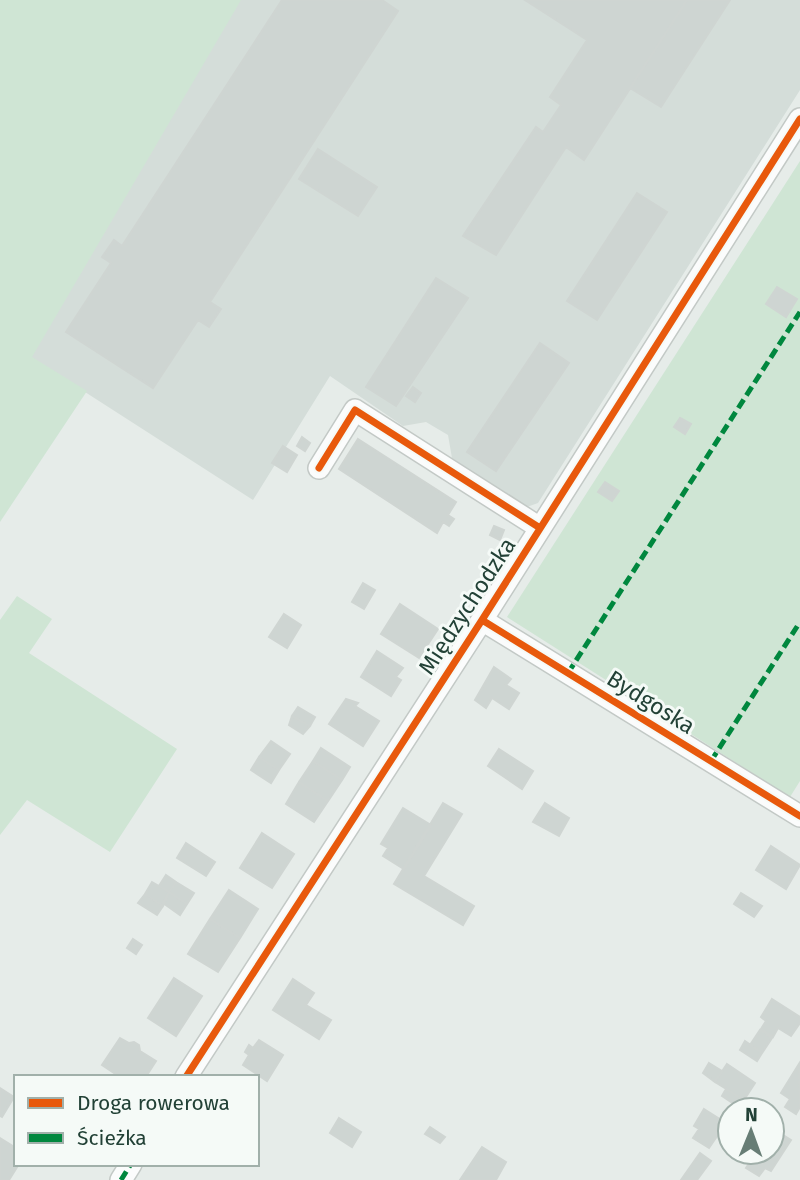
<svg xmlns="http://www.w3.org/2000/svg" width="800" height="1180" font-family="'Fira Sans',sans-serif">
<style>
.built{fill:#d4ddd9}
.green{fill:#cfe5d4}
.building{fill:#ced5d2;stroke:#cfd5d2;stroke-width:2}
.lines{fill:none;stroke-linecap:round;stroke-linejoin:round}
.minor-casing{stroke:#c3c9c6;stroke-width:24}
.minor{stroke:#fbfcfc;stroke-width:21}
.quiet{stroke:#00873e;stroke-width:5;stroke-dasharray:10 5;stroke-linecap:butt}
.cycleway-casing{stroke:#f5faf7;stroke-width:11}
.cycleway{stroke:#e8590c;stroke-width:7}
.labels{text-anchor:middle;stroke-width:6;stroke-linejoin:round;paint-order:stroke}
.street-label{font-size:23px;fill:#224136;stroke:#f5faf7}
</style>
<rect width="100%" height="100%" fill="#e6ece9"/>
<!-- built -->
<path class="built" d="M237,0H800V90L538,503L524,508L452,458L448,435L426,422L403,426L330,376L253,500L15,347Z"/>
<!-- green -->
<path class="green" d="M0,0H241L32,357L87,391L0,522Z
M800,161V781L790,797L507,617Z
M17,596L52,619L29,653L177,749L110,852L27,800L0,835V620Z"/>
<!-- building -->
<path class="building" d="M282,0H382L398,11L210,302L221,309L209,327L198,320L153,388L66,332L111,263L102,257L114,240L122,246Z
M525,0H687L584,160L566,147L496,255L463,236L536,127L543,132L561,105L550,97L587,40Z
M687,0H730L661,107L630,88Z
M318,149L377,187L358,216L299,179Z
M637,193L667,212L597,320L567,301Z
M436,278L468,298L396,406L366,387Z
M777,287L797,299L786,317L766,304Z
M540,343L569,363L496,471L467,452Z
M413,387L421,393L415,402L406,396Z
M680,418L691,424L685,434L674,427Z
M302,437L310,443L305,451L297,446Z
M358,439L456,502L448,515L454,519L449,526L443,522L437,533L339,469Z
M283,446L297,455L287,472L272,463Z
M605,482L619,491L612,501L598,492Z
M494,526L504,530L500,540L490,535Z
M363,583L375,590L364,609L352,602Z
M400,604L438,629L419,658L381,634Z
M284,614L301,625L287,648L269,637Z
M377,651L403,668L396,677L401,680L391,696L361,677Z
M494,667L511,679L506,685L519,693L509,709L492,698L486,708L475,700Z
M346,699L358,703L355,706L379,721L363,746L329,724Z
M298,707L315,717L310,726L292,716Z
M292,716L310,726L303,734L289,725Z
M271,741L290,754L279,770L259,757Z
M321,748L350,767L342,780L313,761Z
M499,749L533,771L522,789L488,766Z
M259,757L279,770L271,783L251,770Z
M313,761L342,780L328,801L299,782Z
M299,782L328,801L314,822L286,804Z
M443,803L462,814L424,876L474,906L463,925L394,884Z
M545,803L569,818L559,836L533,822Z
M403,808L431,825L404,869L383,856L388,848L381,844Z
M262,833L294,854L272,888L240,868Z
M186,843L215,862L206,876L177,858Z
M771,846L800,865L786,889L756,870Z
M166,875L176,882L169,892L159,886Z
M152,882L169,892L163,906L145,894Z
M176,882L194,893L187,904L169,892Z
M229,890L258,909L240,938L210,919Z
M169,892L187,904L180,915L163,903Z
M741,893L762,906L754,917L734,904Z
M145,894L163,906L157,915L138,903Z
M210,919L240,938L218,972L188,954Z
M133,939L142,945L136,954L127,948Z
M174,978L202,996L176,1036L148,1018Z
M293,979L314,993L306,1005L331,1020L319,1039L273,1010Z
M772,999L800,1017V1023L791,1036L778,1028L773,1037L761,1029L766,1021L761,1017Z
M760,1030L772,1038L762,1053L750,1045Z
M120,1038L129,1043L134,1042L139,1045L140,1051L156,1061L147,1075L148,1077H120L102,1065Z
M259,1040L283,1055L267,1081L243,1065L249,1055L245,1052L249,1045L253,1048Z
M745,1041L762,1053L757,1061L740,1050Z
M709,1063L722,1071L715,1082L703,1073Z
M727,1064L755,1083L744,1100L715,1082Z
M799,1064L800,1107L796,1114L785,1107L790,1099L781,1093Z
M0,1088L14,1097L2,1117L0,1116Z
M726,1089L744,1100L740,1108L722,1096Z
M704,1109L726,1123L709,1148L693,1138L699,1129L694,1126Z
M339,1118L361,1132L352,1147L330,1133Z
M430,1127L445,1137L440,1143L425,1134Z
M772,1128L791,1140L771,1171L765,1168L759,1176L746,1168L752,1159L745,1155L747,1152H772Z
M0,1138L16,1148V1164H19L9,1180H0Z
M482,1147L506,1162L496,1180H460Z
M700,1153L711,1161L697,1180H681Z"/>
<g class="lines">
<!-- minor casing -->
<g class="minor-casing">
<path id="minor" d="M319,468L355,410L540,528
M482,620L800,816
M186,1077L482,620L800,119
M121,1180L131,1164"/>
</g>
<!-- minor -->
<use href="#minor" class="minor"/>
<!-- quiet -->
<path class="quiet" d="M568,673L800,312
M711,761L800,622
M121,1180L131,1164"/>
<!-- cycleway casing -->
<g class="cycleway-casing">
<path id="cycleway" d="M319,468L355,410L540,528
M482,620L800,816
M186,1077L482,620L800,119"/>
</g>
<!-- cycleway -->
<use href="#cycleway" class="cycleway"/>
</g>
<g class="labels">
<!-- street labels -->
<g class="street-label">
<text transform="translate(467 606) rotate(-57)" y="8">Międzychodzka</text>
<text transform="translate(651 702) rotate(32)" y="8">Bydgoska</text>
</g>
</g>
<!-- legend -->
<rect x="14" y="1075" width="245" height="91" fill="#f5faf7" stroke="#a1b0aa" stroke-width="2"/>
<rect x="28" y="1098" width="35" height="10" fill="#e8590c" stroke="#a1b0aa" stroke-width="2"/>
<text x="77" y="1110" font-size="21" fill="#224136">Droga rowerowa</text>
<rect x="28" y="1133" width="35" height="10" fill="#00873e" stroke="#a1b0aa" stroke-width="2"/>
<text x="77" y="1145" font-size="21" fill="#224136">Ścieżka</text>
<!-- north arrow -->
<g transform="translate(751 1131) rotate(1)"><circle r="33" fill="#f5faf7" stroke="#a1b0aa" stroke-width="2"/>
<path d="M0-5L12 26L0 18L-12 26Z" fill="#677d75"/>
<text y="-10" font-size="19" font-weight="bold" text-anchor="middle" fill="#224136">N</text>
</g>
</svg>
